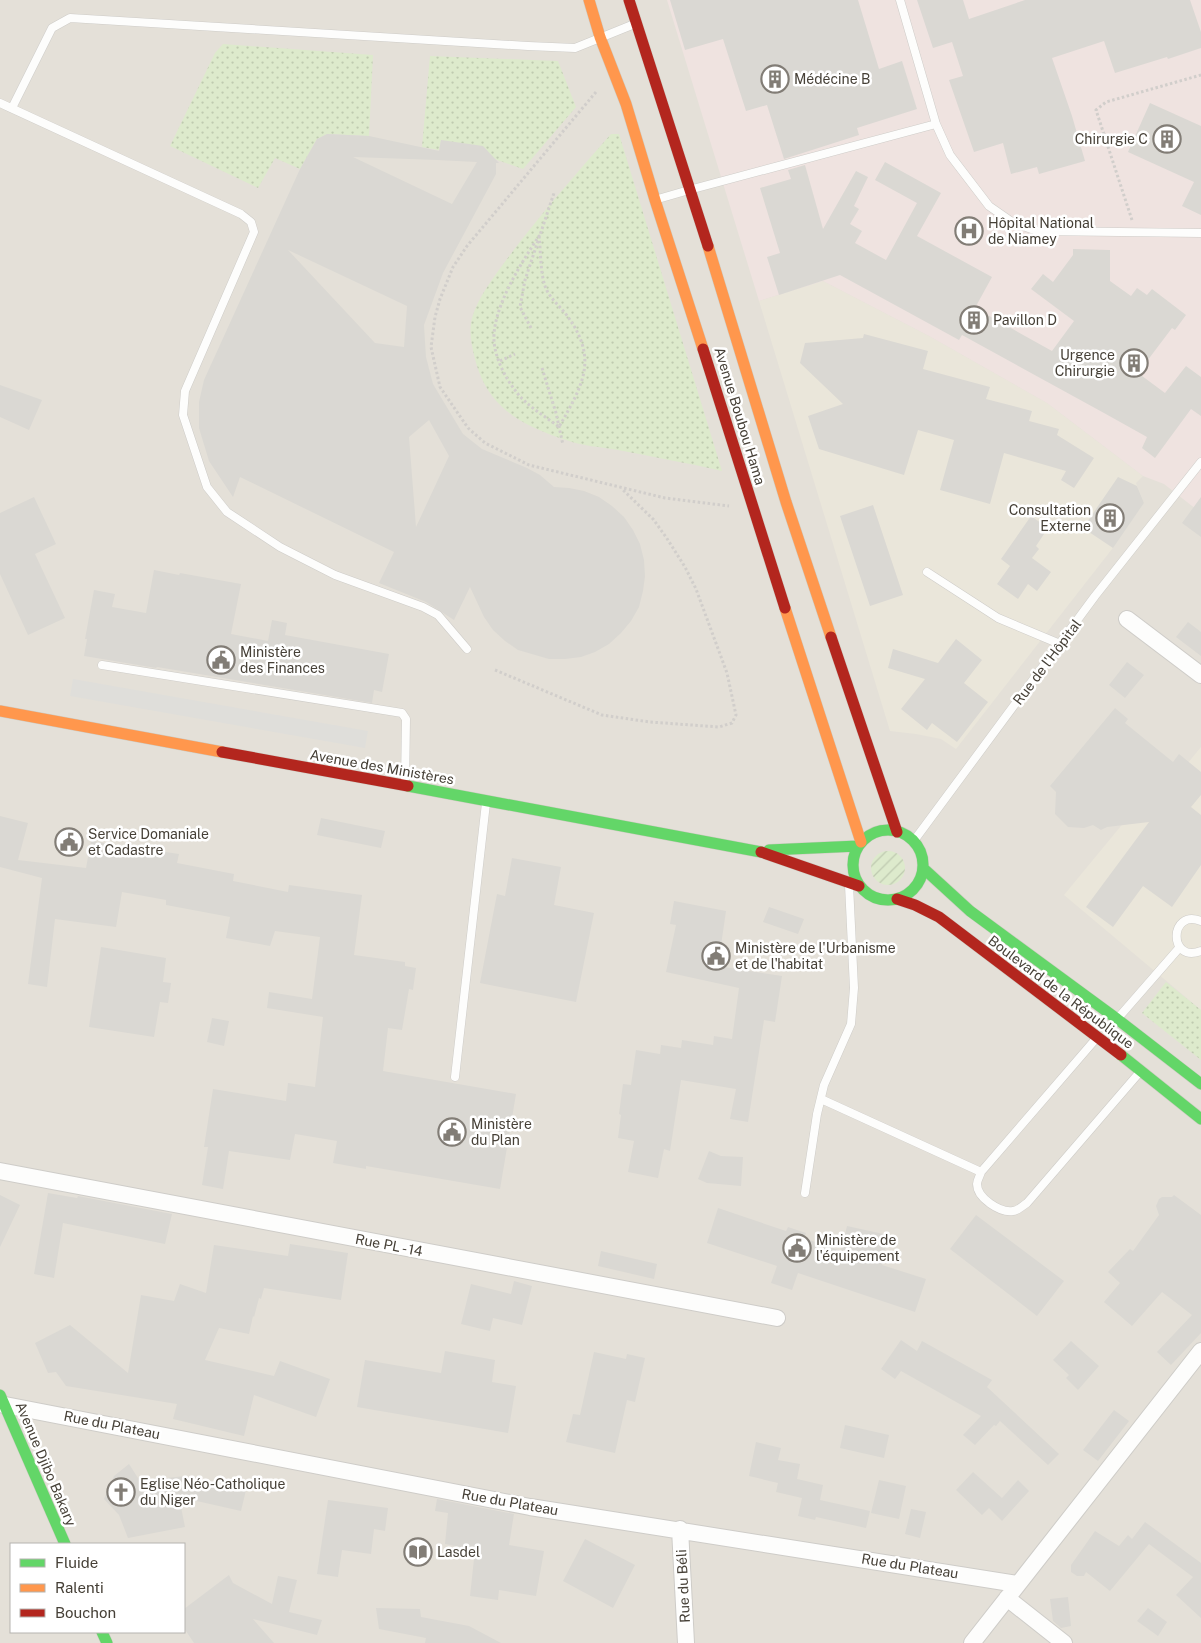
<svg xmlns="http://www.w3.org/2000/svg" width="1201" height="1643" font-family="'Public Sans',sans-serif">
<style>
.residential{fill:#e4e0d8;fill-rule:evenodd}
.education{fill:#eae6da}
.medical{fill:#efe3e0}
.grass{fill:url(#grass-dots)}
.garden{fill:url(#garden-furrows)}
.parking{fill:#dfdeda}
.building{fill:#dad8d3;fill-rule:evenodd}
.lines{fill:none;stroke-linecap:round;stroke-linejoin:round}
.lane-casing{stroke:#ceccc8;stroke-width:9}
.street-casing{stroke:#ceccc8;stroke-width:18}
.fast-casing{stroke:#cecbc2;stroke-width:12}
.slow-casing{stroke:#cecbc2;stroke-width:12}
.jam-casing{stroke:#cecbc2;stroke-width:12}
.path{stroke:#d1cecb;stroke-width:3;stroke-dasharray:2.5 2.5;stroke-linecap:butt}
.lane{stroke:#fdfdfc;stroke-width:8}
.street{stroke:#fdfdfc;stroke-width:16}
.fast{stroke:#63d668;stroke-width:11}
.slow{stroke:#ff974d;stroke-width:11}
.jam{stroke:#b3261e;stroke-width:11}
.labels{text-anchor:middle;stroke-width:5;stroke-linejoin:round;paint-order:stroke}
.poi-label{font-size:14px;fill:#464037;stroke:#fff;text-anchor:start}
.street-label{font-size:14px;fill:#464037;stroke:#fff}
</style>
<defs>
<pattern id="grass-dots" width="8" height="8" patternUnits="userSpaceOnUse" patternTransform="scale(1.25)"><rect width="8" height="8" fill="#ddeacc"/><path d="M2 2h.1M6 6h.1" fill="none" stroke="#bfcab0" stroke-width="1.8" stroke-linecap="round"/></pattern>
<pattern id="garden-furrows" width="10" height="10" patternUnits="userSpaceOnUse" patternTransform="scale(1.25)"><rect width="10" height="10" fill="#ddeacc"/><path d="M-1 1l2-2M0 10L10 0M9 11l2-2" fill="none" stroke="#bfcab0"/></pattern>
</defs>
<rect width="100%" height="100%" fill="#f0efeb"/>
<!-- residential -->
<path class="residential" d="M0,0H1201V1643H0ZM11,1544H184V1632H11Z"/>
<!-- education -->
<path class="education" d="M823,281L929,336L1047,403L1143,476L1136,483L1144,503L1112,549L956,749L941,739L916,734L890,731L759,301Z
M1201,747V1010L1064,895L1130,815L1150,809Z"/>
<!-- medical -->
<path class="medical" d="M667,0H1201V513L1164,484L1143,476L1047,403L929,336L823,281L759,301Z"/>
<!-- grass -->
<path class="grass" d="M223,44L373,55L369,136L327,134L317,139L300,169L275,158L258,188L170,146L215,53Z
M430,56L558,61L576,107L523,169L441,140L439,150L422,147Z
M611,134H619L722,471C688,463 653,457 618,450C601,447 582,446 566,440C519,424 486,407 474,355C471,343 469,331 472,318C478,297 494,277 507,259C539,216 575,175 611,134Z
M1166,982L1201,1010V1060L1142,1013Z"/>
<!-- garden -->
<path class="garden" d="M871 868a17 17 0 1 1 34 0a17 17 0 1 1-34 0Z"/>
<!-- parking -->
<path class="parking" d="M73,679L368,731L365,748L70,696Z"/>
<!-- building -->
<path class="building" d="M670,0H858L879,69L902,61L917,109L857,128L859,135L784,159L767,105L746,111L723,39L685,50Z
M917,0H963L969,19L1025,0H1190L1201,32V48L1168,59L1167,57L1115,73L1104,41L1052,58L1072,116L1085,161L1039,174L1037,167L1011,174L1003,143L974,152L949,80L963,76L952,42L933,48Z
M1150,103L1201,126V215L1182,206L1194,182L1128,152Z
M327,134L369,136L439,151L441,140L483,146L499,163H496V174L443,273L424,325L426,357L433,384L463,434L482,449L527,468L540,475L554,487L569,488L584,491L599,497L612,506L624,517L633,530L640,544L644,560L645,576L643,591L639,607L631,621L621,633L609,644L595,652L581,657L565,659H549L518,650L505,641L493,630L484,617L470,587L454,620L426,602L379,583L394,552L240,477L233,497L209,461L199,428V402L204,380L300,169L317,139ZM353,157L437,160L477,162L452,204ZM288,250L407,306L404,347L375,343ZM429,420L449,456L416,527L409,437Z
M885,162L941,193L917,236L992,277L975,308L1052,351L1074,321L1031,289L1043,274L1053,282L1073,255V249L1110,250V281L1131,296L1137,288L1147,295L1152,289L1186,315L1175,330L1172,328L1138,373L1165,393L1186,366L1201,377V416L1191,409L1155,458L1142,448L1147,437L1104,413L962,335L959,340L840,275L779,295L767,257L780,253L760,188L791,179L788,170L805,165L823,229L856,171L868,177L854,206L859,209L850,224L862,231L855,243L886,260L917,203L875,180Z
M864,334L928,351L923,369L990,387L986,399L1032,411L1029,421L1059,429L1057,435L1094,458L1074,488L1061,480L1066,471L1004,453L990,504L940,490L954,440L918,430L904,475L819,449L808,416L843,404L800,363L805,343L863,338Z
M0,385L42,400L29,430L0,417Z
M1118,477L1137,486L1144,503L1113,548L1083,528Z
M34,497L56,544L35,554L65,618L28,635L0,574V513Z
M1201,497V537L1182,523Z
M873,505L903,595L870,606L840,516Z
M1031,516L1048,528L1036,546L1039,549L1032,558L1051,572L1037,591L1028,584L1018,599L997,584L1010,566L1001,559Z
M154,570L179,575L180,573L241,584L231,634L268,641L272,620L287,623L285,635L389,654L382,692L374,690L372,703L157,667L156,668L84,656L87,639H85L94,590L115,594L112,607L146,613Z
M1188,622L1201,632V656L1176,637Z
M956,639L982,660L964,683L988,702L957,742L932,723L927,730L901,709L925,679L888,668L893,649L938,663Z
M1127,662L1144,675L1125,698L1109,685Z
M1115,708L1128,719L1125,723L1173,762L1179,754L1201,772V795L1191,807L1201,815V865L1172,907L1143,886L1113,927L1086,907L1149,822L1107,827L1101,830L1093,825L1084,828L1068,827L1055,814L1056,792L1050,786Z
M0,816L28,823L18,860L86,868L91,841L179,854L177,863L234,874L233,881L288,892L289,885L362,895L354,955L405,962V966L416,968L413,990L409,989L402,1030L388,1028L383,1071L516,1094L500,1189L366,1166V1169L333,1163L337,1141L295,1134L290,1160L229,1151L223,1189L202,1185L208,1147H204L213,1089L286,1101L288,1083L315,1087L323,1017L267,1008L269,992L312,999L320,937L275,931L270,946L226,938L230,917L166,905V900L122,892L116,927L55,919L47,987L28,984L42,878L0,867Z
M321,818L385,831L381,848L317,835Z
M512,858L561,867L554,905L594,913L576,1002L480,983L497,894L505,896Z
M674,901L726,911L718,966L782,976L775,1022L764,1020L748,1122L730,1119L736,1089L681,1080L670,1151L664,1149L658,1178L628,1172L634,1141L618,1138L621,1115L619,1114L623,1084L631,1085L636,1050L660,1054L661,1045L681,1048L682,1040L713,1045L714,1036L732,1039L739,988L666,972L676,925L670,924Z
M769,907L804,919L798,934L763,922Z
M101,947L166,958L163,982L171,983L168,1003L160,1002L154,1037L89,1027Z
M212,1018L229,1021L224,1046L207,1042Z
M709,1151L721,1156L743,1157L741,1186L707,1183L698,1179Z
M48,1193L77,1198L78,1196L172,1214L165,1244L63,1223L54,1278L34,1274Z
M0,1195L20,1205L0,1247Z
M1174,1195L1201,1215V1333L1171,1365L1157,1352L1192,1315L1162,1292L1132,1326L1104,1302L1120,1283L1108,1272L1130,1249L1133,1251L1159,1215L1156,1206L1159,1199L1162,1197H1172Z
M718,1208L786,1231L788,1227L806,1233L804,1238L841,1251L847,1226L888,1235L882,1265L926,1279L915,1312L798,1273L792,1290L771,1283L777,1266L707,1243Z
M976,1215L1064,1281L1037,1316L950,1249Z
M290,1244L348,1253L341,1300L264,1288L261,1299L259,1298L254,1317L253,1316L249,1334L219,1328L205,1360L274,1376L280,1361L330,1379L316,1417L254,1395L244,1436L173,1419L177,1404L66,1386L56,1372L48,1373L35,1343L70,1325L128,1373L141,1295L174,1301L180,1284L206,1293L214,1245L288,1256Z
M601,1251L657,1264L654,1279L598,1266Z
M514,1281L532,1286L522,1325L493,1318L490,1331L461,1324L471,1284L511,1294Z
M901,1340L917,1351L922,1341L992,1380L987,1387L1059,1454L1048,1465L1000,1421L996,1426L994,1425L975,1445L963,1435L981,1416L901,1371L895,1379L881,1369Z
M1071,1341L1099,1366L1078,1390L1066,1378L1069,1375L1053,1360Z
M445,1351L495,1360L492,1382L516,1386L508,1433L357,1407L365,1360L441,1373Z
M594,1352L626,1359L627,1354L645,1358L635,1402L627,1400L615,1453L566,1442L573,1414L580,1415Z
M1114,1410L1129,1421L1098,1461L1083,1450Z
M845,1425L889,1435L884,1458L840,1448Z
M756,1442L781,1448L778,1460L800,1464L797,1479L823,1485L820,1500L870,1511L866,1528L816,1517L815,1520L798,1516L802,1498L776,1492L778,1483L749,1476Z
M129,1464L138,1478L148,1476L149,1480L185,1476L246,1490L241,1511L179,1497L185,1527L128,1538L119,1515L104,1499L114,1476Z
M973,1472L1002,1498L1018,1480L1029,1491L1002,1521L989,1508L982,1515L956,1490Z
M879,1480L906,1486L899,1519L871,1513Z
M437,1499L514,1514L509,1545L544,1551L536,1596L499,1590L498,1600L470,1596L474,1559L466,1548L445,1544L448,1513L435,1511Z
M328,1500L388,1508L385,1531L374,1529L371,1554L342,1550L338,1577L317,1574Z
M911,1509L926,1512L920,1538L905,1534Z
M1145,1522L1201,1563V1618L1176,1595L1193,1577L1149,1544L1110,1591L1086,1572L1084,1576H1077L1071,1572V1565L1095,1531L1119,1546L1128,1535L1132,1539Z
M585,1539L635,1565L613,1608L563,1581Z
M229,1575L233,1583L272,1604L278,1576L297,1580L289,1612L322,1620L317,1635L253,1619L274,1643H194L184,1628V1609Z
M1068,1597L1071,1626L1061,1628L1053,1621L1050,1599Z
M376,1608L420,1609L421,1617L469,1626L501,1643H425L426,1638L379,1629Z
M1148,1608L1167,1622L1158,1636L1137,1621Z"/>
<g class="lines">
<!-- lane casing -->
<g class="lane-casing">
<path id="lane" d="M900,0L936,124L950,155L989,206L1012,222L1037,231L1201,233
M0,103L241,214L251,222L254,232L185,391L183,415L207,487L227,512L280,547L335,575L423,607L438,615L467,649
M12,108L52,28L70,18L528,46L575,48L632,25
M658,199L689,190L936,124
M927,572L998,618L1060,644
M102,665L402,713L406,719L405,785
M913,842L1095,596L1201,462
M1201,921C1169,908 1168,964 1201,951
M1119,1017L1180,947
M1094,1041L981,1172C980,1176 977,1180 977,1184C977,1198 1000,1213 1013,1211C1018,1211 1022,1206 1027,1203L1139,1073
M455,1077L486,803
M821,1099L981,1172
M805,1193L817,1114L824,1085L851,1024L854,988L849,885"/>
</g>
<!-- street casing -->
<g class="street-casing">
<path id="street" d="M1127,619L1201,675
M0,1171L777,1318
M0,1404L530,1507L1017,1584
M680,1529L686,1643
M1007,1598L1064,1643
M972,1643L1201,1351"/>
</g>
<!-- fast casing -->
<g class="fast-casing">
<path id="fast" d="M408,786L761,852
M853 865a35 35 0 1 1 70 0a35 35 0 1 1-70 0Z
M769,850L858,846
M923,868L970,911L1117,1019L1201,1084
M1121,1055L1201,1119
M0,1395L65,1544
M102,1632L107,1643"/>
</g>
<!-- slow casing -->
<g class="slow-casing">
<path id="slow" d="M589,0L600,37L626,104L655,200L703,349
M708,246L786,502L831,637
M785,608L861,842
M0,711L222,752"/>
</g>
<!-- jam casing -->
<g class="jam-casing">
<path id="jam" d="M629,0L708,246
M703,349L785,608
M831,637L897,832
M222,752L408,786
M761,852L859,886
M897,899L915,905L939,917L1121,1055"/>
</g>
<!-- path -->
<path class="path" d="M596,92L467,246L453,267L440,299L435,317L431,347L440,387L468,428L485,443L529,465L665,498L729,506
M1132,220L1096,110L1106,102L1201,75
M539,236C541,252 540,271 545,286C549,298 561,307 568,317C599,360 582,386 559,427C545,416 525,405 515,390C505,378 495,357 494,341C492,308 522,262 539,236Z
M531,328L520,307L525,280L554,193
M500,361L515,354
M542,368L556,413L563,445
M495,670L602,715L650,722L719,727L732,723L736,715L727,673L696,589L685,567L666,537L653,519L622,489"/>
<!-- lane -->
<use href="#lane" class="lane"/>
<!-- street -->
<use href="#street" class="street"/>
<!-- fast -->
<use href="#fast" class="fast"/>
<!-- slow -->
<use href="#slow" class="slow"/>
<!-- jam -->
<use href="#jam" class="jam"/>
</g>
<!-- icons -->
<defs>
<g id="building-ring" transform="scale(1.4375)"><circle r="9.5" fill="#fff" stroke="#827d76" stroke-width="1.5"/><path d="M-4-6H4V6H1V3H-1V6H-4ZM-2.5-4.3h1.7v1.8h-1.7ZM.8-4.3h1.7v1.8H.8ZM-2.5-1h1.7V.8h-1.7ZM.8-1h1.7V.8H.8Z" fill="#827d76"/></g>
<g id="hospital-ring" transform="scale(1.4375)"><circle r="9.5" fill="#fff" stroke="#827d76" stroke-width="1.5"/><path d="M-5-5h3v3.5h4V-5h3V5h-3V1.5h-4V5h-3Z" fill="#827d76"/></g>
<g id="civic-ring" transform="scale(1.4375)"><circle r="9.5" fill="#fff" stroke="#827d76" stroke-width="1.5"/><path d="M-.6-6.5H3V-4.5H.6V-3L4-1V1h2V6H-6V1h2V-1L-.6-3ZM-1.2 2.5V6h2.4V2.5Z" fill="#827d76"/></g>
<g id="church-ring" transform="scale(1.4375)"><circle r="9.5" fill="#fff" stroke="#827d76" stroke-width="1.5"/><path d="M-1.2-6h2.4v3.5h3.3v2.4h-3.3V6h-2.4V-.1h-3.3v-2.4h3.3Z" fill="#827d76"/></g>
<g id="library-ring" transform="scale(1.4375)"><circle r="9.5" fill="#fff" stroke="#827d76" stroke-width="1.5"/><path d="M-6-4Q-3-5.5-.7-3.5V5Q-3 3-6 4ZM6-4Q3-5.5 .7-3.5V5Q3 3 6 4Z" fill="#827d76"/></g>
</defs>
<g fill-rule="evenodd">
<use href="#building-ring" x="775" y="79"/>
<use href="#building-ring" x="1167" y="139"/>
<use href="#hospital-ring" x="969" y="231"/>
<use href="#building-ring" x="974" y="320"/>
<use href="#building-ring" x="1134" y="363"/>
<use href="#building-ring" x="1110" y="518"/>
<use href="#civic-ring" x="221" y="660"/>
<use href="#civic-ring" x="69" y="842"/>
<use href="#civic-ring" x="716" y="956"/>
<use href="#civic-ring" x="452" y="1132"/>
<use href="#civic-ring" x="797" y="1248"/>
<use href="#church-ring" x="121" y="1492"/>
<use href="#library-ring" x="418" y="1552"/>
</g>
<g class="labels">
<!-- poi labels -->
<g class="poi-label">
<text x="794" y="84">Médécine B</text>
<text x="1148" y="144" text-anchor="end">Chirurgie C</text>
<text x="988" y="228">Hôpital National<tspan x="988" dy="16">de Niamey</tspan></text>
<text x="993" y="325">Pavillon D</text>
<text x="1115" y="360" text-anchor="end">Urgence<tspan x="1115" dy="16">Chirurgie</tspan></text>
<text x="1091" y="515" text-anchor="end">Consultation<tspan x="1091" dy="16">Externe</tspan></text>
<text x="240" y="657">Ministère<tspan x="240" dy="16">des Finances</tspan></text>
<text x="88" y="839">Service Domaniale<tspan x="88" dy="16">et Cadastre</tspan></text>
<text x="735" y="953">Ministère de l'Urbanisme<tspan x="735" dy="16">et de l'habitat</tspan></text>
<text x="471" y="1129">Ministère<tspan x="471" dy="16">du Plan</tspan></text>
<text x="816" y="1245">Ministère de<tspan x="816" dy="16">l'équipement</tspan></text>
<text x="140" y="1489">Eglise Néo-Catholique<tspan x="140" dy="16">du Niger</tspan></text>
<text x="437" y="1557">Lasdel</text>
</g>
<!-- street labels -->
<g class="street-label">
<text transform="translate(740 416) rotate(73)" y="5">Avenue Boubou Hama</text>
<text transform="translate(1047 662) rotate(-53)" y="5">Rue de l'Hôpital</text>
<text transform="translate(382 767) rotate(10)" y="5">Avenue des Ministères</text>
<text transform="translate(1061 992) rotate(37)" y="5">Boulevard de la République</text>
<text transform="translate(389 1245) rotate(11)" y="5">Rue PL - 14</text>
<text transform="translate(112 1425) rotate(11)" y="5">Rue du Plateau</text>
<text transform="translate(46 1464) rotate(67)" y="5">Avenue Djibo Bakary</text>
<text transform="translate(510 1502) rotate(10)" y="5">Rue du Plateau</text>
<text transform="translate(910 1566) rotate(9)" y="5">Rue du Plateau</text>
<text transform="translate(683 1586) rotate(-93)" y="5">Rue du Béli</text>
</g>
</g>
<!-- legend -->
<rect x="10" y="1543" width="175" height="90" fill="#ffffff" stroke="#b5b3af"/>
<rect x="20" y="1559" width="25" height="8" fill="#63d668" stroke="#b5b3af"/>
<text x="55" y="1568" font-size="15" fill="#464037">Fluide</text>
<rect x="20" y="1584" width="25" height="8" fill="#ff974d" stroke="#b5b3af"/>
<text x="55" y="1593" font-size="15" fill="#464037">Ralenti</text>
<rect x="20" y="1609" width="25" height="8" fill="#b3261e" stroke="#b5b3af"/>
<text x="55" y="1618" font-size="15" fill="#464037">Bouchon</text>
</svg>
